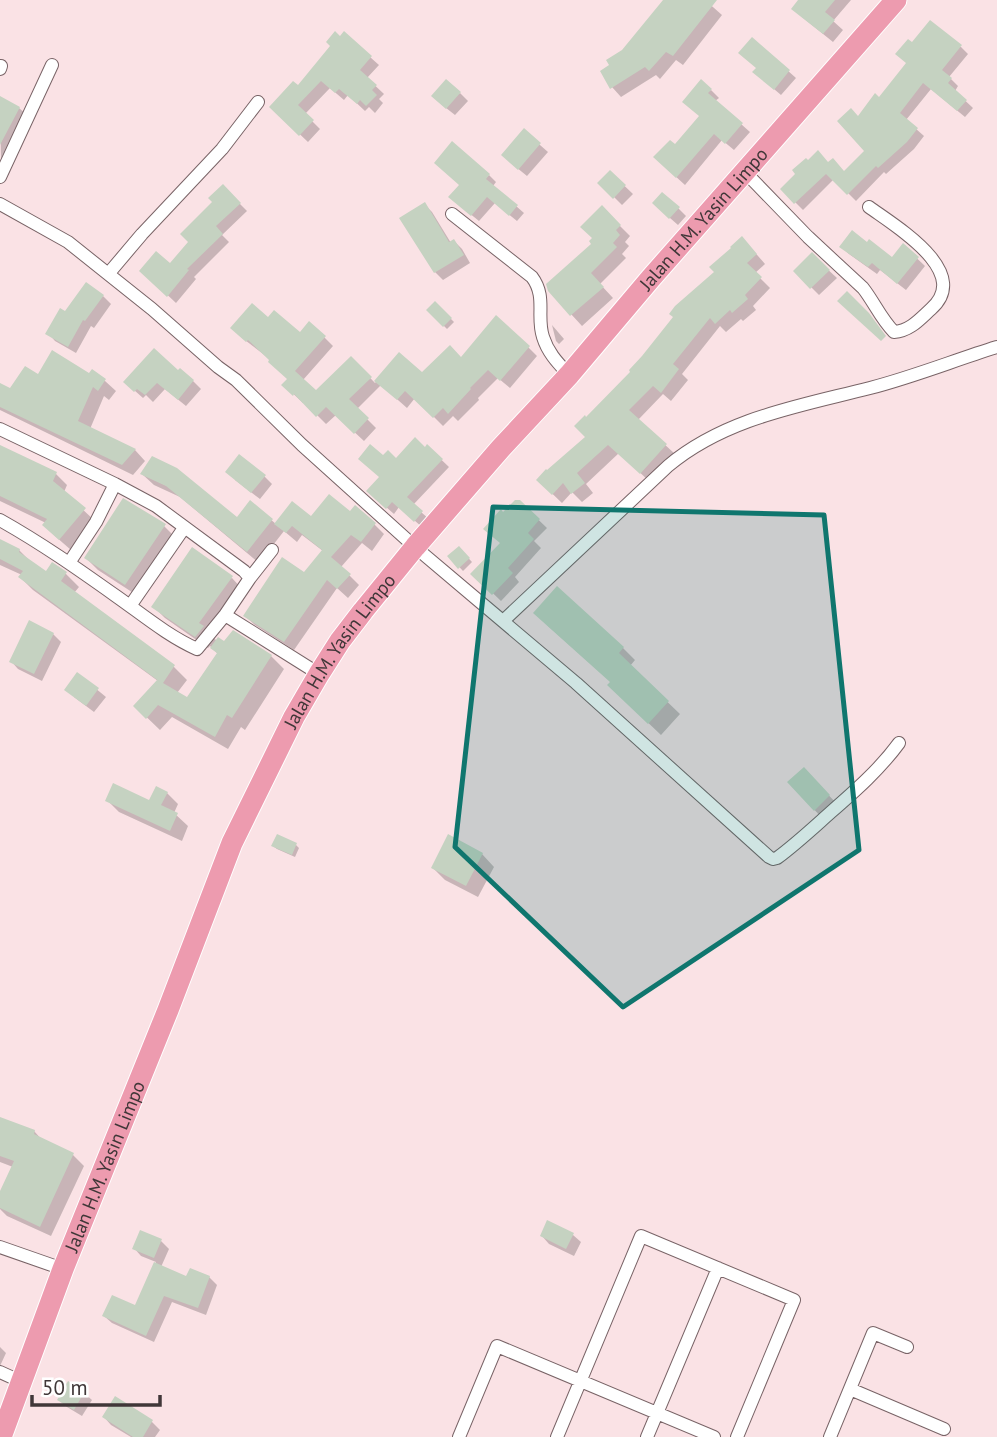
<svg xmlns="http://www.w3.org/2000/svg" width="997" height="1437" font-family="'PT Sans',sans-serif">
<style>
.shadow{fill:#0003}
.building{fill:#c5d2c1}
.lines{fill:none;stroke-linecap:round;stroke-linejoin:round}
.minor-casing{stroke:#786366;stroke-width:14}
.primary-casing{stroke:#fff;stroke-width:23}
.minor{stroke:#fff;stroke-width:12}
.primary{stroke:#ed9baf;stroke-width:21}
.marked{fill:#0f766e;fill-opacity:0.2;stroke:#0f766e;stroke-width:5;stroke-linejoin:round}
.labels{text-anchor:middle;stroke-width:5;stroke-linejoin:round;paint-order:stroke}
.street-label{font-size:19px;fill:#403738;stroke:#fff}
</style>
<rect width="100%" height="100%" fill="#fae2e5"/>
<!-- shadow -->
<path class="shadow" d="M665,0H705L722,15L683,65L676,60L660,79L656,75L621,97L612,87L623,51Z
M801,0H851L833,21L843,30L833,42L802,17Z
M344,34L379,65L367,78L384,94L379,99L383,103L375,113L369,107L365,111L348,95L344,100L330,88L305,114L320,129L308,142L271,107L298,87Z
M752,39L796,78L781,95L761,78Z
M912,45L961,47L968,54L949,77L958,86L955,91L973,108L965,117L931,89L906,120L924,136L914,149L886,174L884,172L856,201L834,179L803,210L782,189L829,164L845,173L867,152L858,118L880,99L908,64Z
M711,90L719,98L715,101L750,132L734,150L722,140L685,185L663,165L675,147L700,116L684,101Z
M460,93L468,101L455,115L441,104Z
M0,102L19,108L26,114L1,161Z
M524,131L548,152L527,176L511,163Z
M610,172L633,194L622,205L600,183Z
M489,175L496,182L493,186L524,213L517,221L495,203L479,221L458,204Z
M223,187L247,211L222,235L229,242L194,277L196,279L176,303L142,271L170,266L190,242Z
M424,204L432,212L451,243L454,241L462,249L470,263L443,280L435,272Z
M602,208L630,236L625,242L629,246L622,254L626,258L600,284L613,298L582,326L549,290L594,244Z
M678,208L686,216L678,225L662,211Z
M903,245L925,266L906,290L880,270L877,274L849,254L841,247L892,259Z
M751,248L765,264L755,273L770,288L753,306L756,310L743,321L741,319L726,332L720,326L682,374L688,380L671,401L663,394L638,420L675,454L650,482L619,453L586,484L593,493L582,502L572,492L562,503L538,480L587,437L586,419Z
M812,255L837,278L819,295L795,271Z
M103,296L111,304L94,328L91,326L76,353L55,341L48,333L65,313Z
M435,303L454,322L447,329L428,310Z
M268,320L300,335L324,337L333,346L303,380L316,393L351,358L375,383L399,355L422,374L461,359L528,347L537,356L510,388L498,378L478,398L479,400L458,421L453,416L443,426L415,398L407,408L381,385L357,409L376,428L364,441L336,415L326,424L304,402L303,403L284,385L289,379L271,360L241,337Z
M552,325L564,339L559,344L556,341Z
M92,371L105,381L116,391L109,400L104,396L90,429L135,450L145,461L133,475L0,410V385L11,390L38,376H89Z
M179,373L193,381L201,389L186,406L165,389L153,402L146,395L143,398L125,382Z
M427,446L449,467L413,505L429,519L422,527L399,507L394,514L368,491L381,477L383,457L396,460L425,449Z
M0,447L56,474L67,485L64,492L95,521L71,550L55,536L46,523L0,501Z
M142,474L237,519L251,503L276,524L351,513L374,524L384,534L372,551L362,543L341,567L359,585L348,598L337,588L294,650L255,625L245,616L304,574L323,551L302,535L297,542L284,531L259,563L180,497L154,485Z
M264,476L272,484L260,499L235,480Z
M520,502L547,528L534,541L541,548L515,577L519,582L501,601L473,574L502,544L504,514Z
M164,526L176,538L138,596L98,570L86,558Z
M0,541L19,550L32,563L46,573L66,574L79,587L74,593L174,667L187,680L177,693L188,699L218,654L210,646L208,648L165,618L153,606L232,578L243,590L211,635L217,641L271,656L284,669L245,730L241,727L228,749L172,717L160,730L135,706L158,681L33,590L20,577L22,575L0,565Z
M459,548L472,562L463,571L450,557Z
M547,625L623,648L635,660L630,666L680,714L661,735L621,697L611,682Z
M53,634L61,642L42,681L18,669L11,661Z
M78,674L106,697L94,712L74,697Z
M804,769L837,804L822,818L789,782Z
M167,793L178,804L174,813L188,826L182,841L119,812L107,800L150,802Z
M449,837L482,854L494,867L478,897L445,880L433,868Z
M296,845L299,848L295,857L277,849L273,846Z
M0,1119L34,1131L43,1141L73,1155L84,1166L51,1236L7,1216L0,1209V1195L13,1167L0,1162Z
M141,1232L161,1241L169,1249L161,1267L187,1279L209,1277L217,1285L206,1315L172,1302L154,1342L112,1323L104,1316L136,1308L156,1262L141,1256L134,1248Z
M573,1235L581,1242L574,1256L549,1244L542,1236Z
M0,1347L6,1353L0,1366Z
M69,1383L84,1393L92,1400L82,1416L67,1407L59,1400Z
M115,1399L152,1422L160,1430L155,1437H131L111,1425L104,1417Z"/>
<!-- building -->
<path class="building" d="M663,0H717L673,56L666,52L649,71L645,67L610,89L600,71L609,65L606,60L622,50Z
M798,0H835L825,12L835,20L823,34L791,9Z
M930,20L962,45L942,70L952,78L948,83L967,100L957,111L923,83L900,113L918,128L907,142L878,168L876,166L847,195L826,174L794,204L780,189L795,174L792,170L806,158L808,160L818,150L828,162L833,158L844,171L864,151L837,121L851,108L858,116L875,93L879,97L906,63L895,54L908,39L912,42Z
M335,31L340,36L344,31L372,56L360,70L377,85L372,90L377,95L366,106L360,100L357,104L339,89L335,93L321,81L298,105L314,120L299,136L269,107L293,81L298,85L330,46L326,42Z
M752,37L790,70L774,90L752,72L756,68L738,53Z
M446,79L461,92L446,109L431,96Z
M701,79L712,89L708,93L743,123L725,144L714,134L676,178L653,157L670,140L675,144L699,116L682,102Z
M0,96L20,107L0,145Z
M524,128L541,143L518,170L501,155Z
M452,141L490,174L486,179L518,205L509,216L487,197L471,216L448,197L459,185L434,163Z
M610,170L626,185L613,199L597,183Z
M223,184L241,203L216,226L223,234L187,269L189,270L167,297L139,271L156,251L170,263L188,242L180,234L212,202L208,198Z
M662,192L680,207L669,219L652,203Z
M425,202L449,242L454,239L464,255L434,273L399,218Z
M602,205L621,225L616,230L620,235L613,243L617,247L591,273L604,287L570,316L548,291L546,284L591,244L589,241L592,238L580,227Z
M852,230L867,242L869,239L892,257L903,243L919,257L897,284L872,263L868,267L839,247Z
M742,236L757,254L747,263L762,277L745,295L748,299L732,313L730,310L715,324L710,318L673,364L679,369L661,393L653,386L629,410L667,444L640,474L608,445L577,473L585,483L571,494L563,483L552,495L536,480L546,469L547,470L585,437L574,426L585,415L586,417L630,372L629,370L642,356L673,317L669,314L675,306L714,272L709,267L731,248L730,247Z
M812,252L830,270L810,289L793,271Z
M86,282L104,295L85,321L83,320L68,347L45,334L60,308L65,311Z
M847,291L869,313L886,336L881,341L837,301Z
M435,301L452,318L443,327L426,310Z
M252,303L268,317L274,310L300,332L309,321L326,336L295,371L316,390L351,356L372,377L349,399L369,418L354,434L326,407L316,417L294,394L293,396L281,385L287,379L268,362L269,360L248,340L246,342L230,328Z
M496,315L530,346L500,381L488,370L470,388L471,389L448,414L443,408L433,418L405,391L397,400L374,381L399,352L422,372L450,345L461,357Z
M154,348L178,370L180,368L194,380L178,400L157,383L145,395L137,389L134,392L123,382Z
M52,350L89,373L92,369L106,379L98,391L93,387L78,421L136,449L122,465L0,407V383L10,388L25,366L38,374Z
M415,437L425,447L427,444L443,459L407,497L423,511L414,522L392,502L386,509L366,491L379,477L358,459L370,444L383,455L388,450L396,458Z
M0,445L57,472L53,481L86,508L59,540L42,525L47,519L0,496Z
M239,454L266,475L251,493L225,472Z
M152,456L177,468L237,517L250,500L273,519L247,552L166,486L140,474Z
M329,494L350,511L355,505L376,523L361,542L351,535L331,557L351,574L337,589L327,580L284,642L243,616L282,557L304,572L322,550L292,526L286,533L274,524L292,501L311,516Z
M123,498L166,524L125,585L84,558Z
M515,500H520L540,519L528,533L534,539L508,568L513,573L492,595L470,574L500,543L483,529L501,509L503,512Z
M0,539L20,549L19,552L46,571L52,562L67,572L61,581L175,665L163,683L187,697L217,653L210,648L218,637L224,641L233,630L272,655L232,718L227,715L215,737L158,705L146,719L133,706L157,680L160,682L18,577L23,571L0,559Z
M459,546L470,558L458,569L447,556Z
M192,547L233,576L199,623L204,626L195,637L151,607Z
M557,586L624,647L619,653L669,701L648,724L607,685L610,682L533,613Z
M29,620L54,633L34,674L9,662Z
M77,672L99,688L86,706L64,690Z
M804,767L830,795L814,811L787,782Z
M113,783L149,800L156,786L168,792L161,805L178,813L170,831L105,801Z
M277,834L297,843L292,855L271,846Z
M448,834L483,853L466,886L431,868Z
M0,1117L35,1130L34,1134L74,1153L40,1227L0,1208V1191L14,1161L0,1156Z
M547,1220L574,1233L566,1249L540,1236Z
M140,1230L162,1239L154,1258L132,1249Z
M154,1262L186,1276L190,1268L210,1276L198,1308L164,1296L146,1336L102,1316L112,1295L135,1305Z
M68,1381L85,1391L74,1410L57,1400Z
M115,1396L153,1420L143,1437H133L102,1417Z"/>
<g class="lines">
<!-- minor casing -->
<g class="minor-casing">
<path id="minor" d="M0,69L1,66
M745,172L808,237L863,288C874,302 881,319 894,332C910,331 920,319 931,309C973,272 895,226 869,207
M0,177L52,65
M0,204L68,242L152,309L218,367L236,380L302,445L415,547L576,683L769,857L773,859L777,858C796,844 813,828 831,812C855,791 880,769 899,743
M452,214L532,277C547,297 536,316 543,337C548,353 558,363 569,375
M109,273L142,234L222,149L258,102
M0,429L115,484L156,506L244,571L250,578L225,615L319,674
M0,520C41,543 78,569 116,596C143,615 168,636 197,649L225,615
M69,563L96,522L115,484
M250,578L272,550
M130,606L184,528
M503,621L668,466C725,418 800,406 870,388C913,377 955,360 997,347
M0,1247L63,1269
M0,1372L22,1382
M850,1389L944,1429
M459,1437L497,1346L714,1437
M557,1437L641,1236L794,1300L737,1437
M647,1437L718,1268
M830,1437L873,1333L907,1347"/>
</g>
<!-- primary casing -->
<g class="primary-casing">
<g id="primary">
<path id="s1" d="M1,1437L63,1269L168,1010L232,843L294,717L319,674L340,641L363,611L415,547L501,448L569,375L651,278L896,0"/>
</g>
</g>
<!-- minor -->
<use href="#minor" class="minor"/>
<!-- primary -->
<use href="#primary" class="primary"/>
</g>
<!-- marked area -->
<path class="marked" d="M493,507L824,515L859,850L623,1007L455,847Z"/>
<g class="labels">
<!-- street labels -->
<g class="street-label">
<text dy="7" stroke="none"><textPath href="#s1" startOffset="1424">Jalan H.M. Yasin Limpo</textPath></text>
<text dy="7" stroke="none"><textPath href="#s1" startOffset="858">Jalan H.M. Yasin Limpo</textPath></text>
<text dy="7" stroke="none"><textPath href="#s1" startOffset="290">Jalan H.M. Yasin Limpo</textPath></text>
</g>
</g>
<!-- scale -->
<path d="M32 1395v10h128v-10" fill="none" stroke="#403738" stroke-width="3.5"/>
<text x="42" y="1395" font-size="21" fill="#403738" stroke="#ffffff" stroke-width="5" paint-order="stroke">50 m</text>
</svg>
